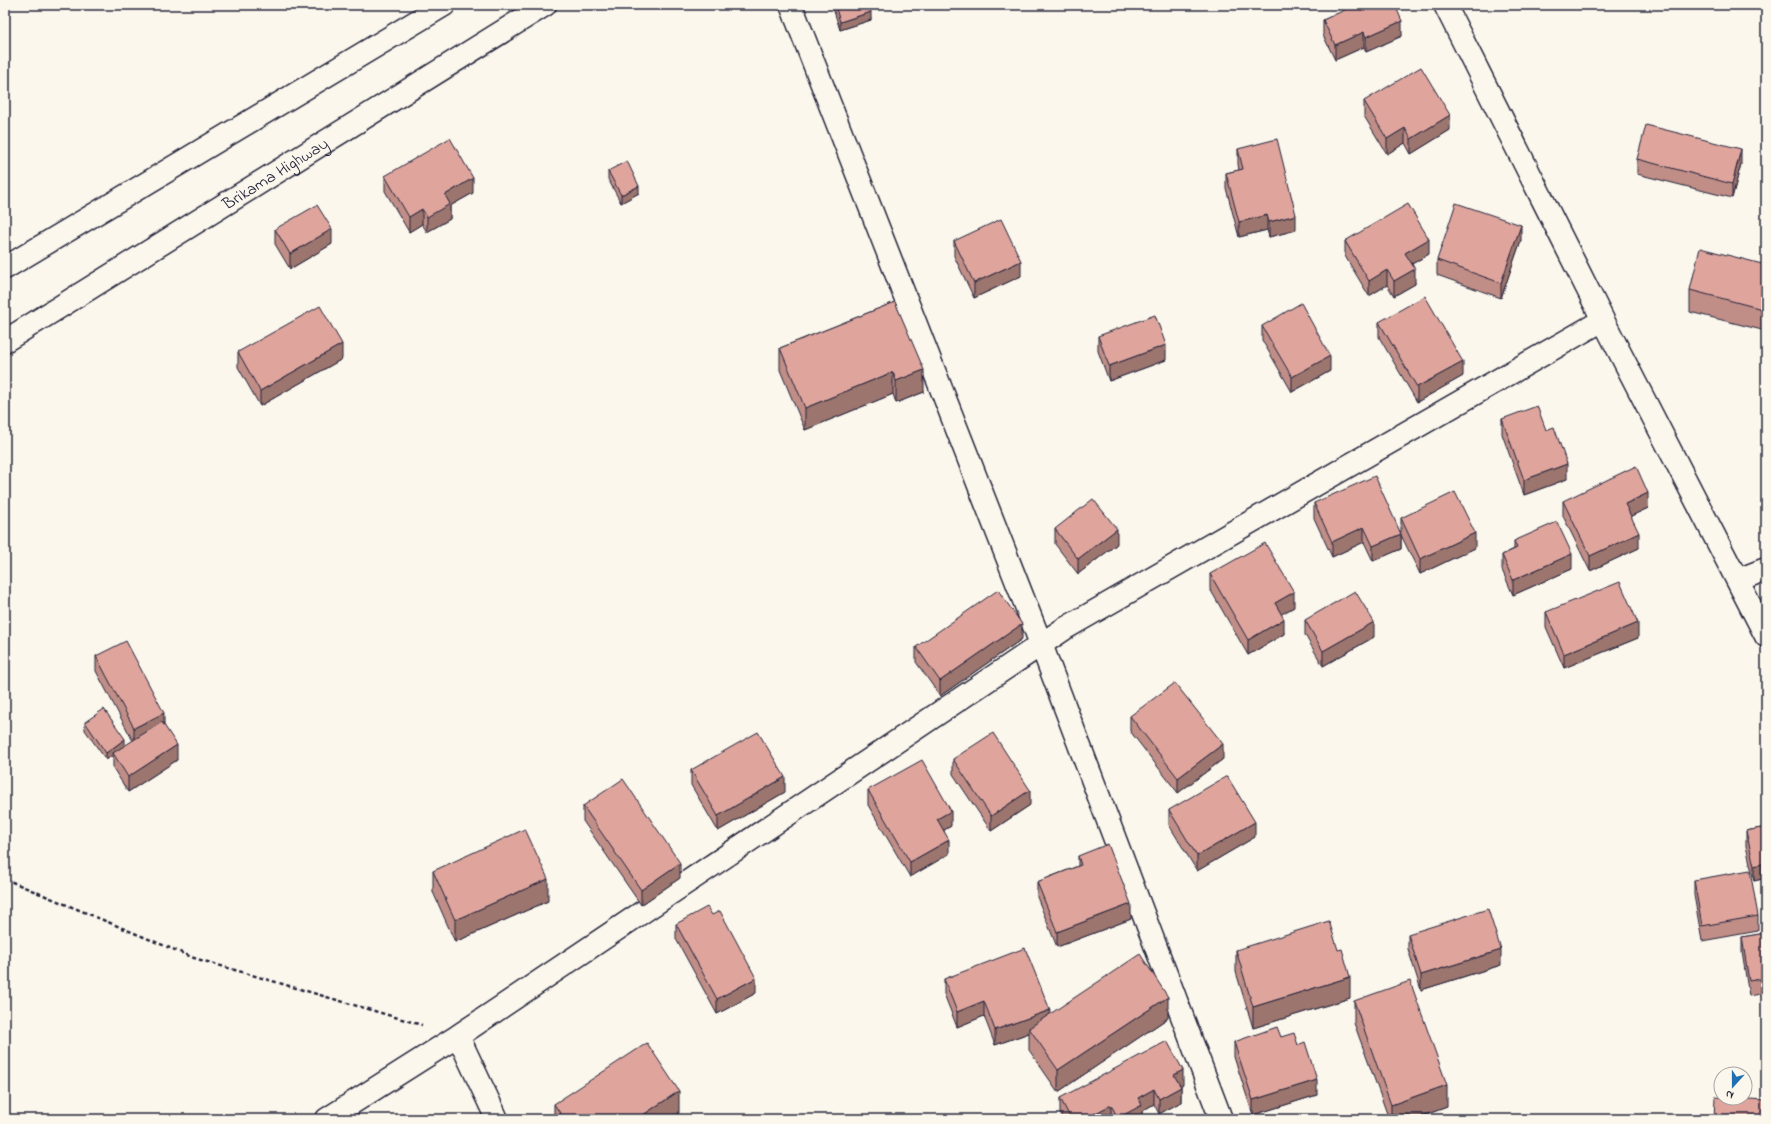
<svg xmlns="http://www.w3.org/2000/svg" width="1771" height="1124" font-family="'Indie Flower',sans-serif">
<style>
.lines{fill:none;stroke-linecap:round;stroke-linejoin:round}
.street-casing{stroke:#22223b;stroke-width:25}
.highway-casing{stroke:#22223b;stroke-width:25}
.path{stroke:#22223b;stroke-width:2.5;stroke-dasharray:4 3;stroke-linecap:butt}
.street{stroke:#fbf7ec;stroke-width:22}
.highway{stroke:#fbf7ec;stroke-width:22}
.wall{fill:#c08e87;stroke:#22223b}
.shaded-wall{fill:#9c746e;stroke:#22223b}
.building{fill:#dfa59d;stroke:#22223b}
.labels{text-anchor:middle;stroke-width:3.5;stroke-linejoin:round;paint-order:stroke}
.street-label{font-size:17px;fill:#22223b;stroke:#fbf7ec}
</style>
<rect width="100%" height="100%" fill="#fbf7ec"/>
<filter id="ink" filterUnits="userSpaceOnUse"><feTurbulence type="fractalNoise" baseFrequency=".025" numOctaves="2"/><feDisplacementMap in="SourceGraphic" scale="8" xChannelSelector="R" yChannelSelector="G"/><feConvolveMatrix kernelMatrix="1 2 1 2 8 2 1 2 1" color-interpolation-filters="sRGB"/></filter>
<g filter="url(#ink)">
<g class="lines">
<!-- street casing -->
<g class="street-casing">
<path id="street" d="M791,5L1041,644L1221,1119
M1445,5L1603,320L1766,636
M1738,580L1766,569
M458,1036L497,1119
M327,1119L458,1036L1064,629L1603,320"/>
</g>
<!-- highway casing -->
<g class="highway-casing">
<g id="highway">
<path d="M5,268L444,5"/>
<path id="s1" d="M5,341L545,5"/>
</g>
</g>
<!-- path -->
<path class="path" d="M5,879L194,958L422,1025"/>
<!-- street -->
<use href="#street" class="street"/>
<!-- highway -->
<use href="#highway" class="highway"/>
</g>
<!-- wall -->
<path class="wall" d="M832,5H869L871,20L840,30Z
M1346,5H1395L1402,36L1366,52L1364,47L1335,60L1323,35V20L1348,9Z
M1364,101L1450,130L1411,154L1405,143L1387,154L1364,116Z
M1238,149L1296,230L1269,237L1267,230L1239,237L1226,188V173L1239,170L1238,164Z
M1637,159L1741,164L1732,198L1637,174Z
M608,171L639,193L621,203L608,179Z
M385,176L473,193L450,206V219L427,232L422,224L409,232L385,191Z
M275,229L332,244L290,269L275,244Z
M1521,240L1501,298L1437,275V260Z
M954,241L1021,276L974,298L954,256Z
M1345,241L1429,254L1412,264L1415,284L1394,296L1387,285L1369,296L1345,256Z
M1766,265V331L1690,312V290Z
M895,302L924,392L896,403L893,394L805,430L780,370V348Z
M1379,322L1463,376L1417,402L1379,337Z
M1262,326L1330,371L1292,392L1262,340Z
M1098,336L1166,360L1109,381L1098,351Z
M238,352L342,359L260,406L238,367Z
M1502,419L1546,430L1567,479L1524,495L1502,434Z
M1563,501L1648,508L1631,516L1639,548L1590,571L1563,516Z
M1314,503L1401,532V518L1475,548L1420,574L1401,535V549L1373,561L1364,542L1332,557L1314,518Z
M1055,529L1117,544L1078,574L1055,544Z
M1514,541L1572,569L1513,595L1502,570V555L1514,549Z
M1210,574L1294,607L1281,614L1284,634L1248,655L1210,589Z
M1546,612L1638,638L1564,668L1546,627Z
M1305,620L1374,637L1323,666L1305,635Z
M1022,639L940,696L916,662V647Z
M96,656L164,725L177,760L128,792L113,768V755L106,760L85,730V722L125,746L133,741L96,671Z
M1130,716L1223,759L1178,793L1130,731Z
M953,759L1030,805L991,831L953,774Z
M691,770L785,792L718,831L691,785Z
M868,790L951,826L944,830L949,854L910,877L868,805Z
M583,806L680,878L641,905L583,821Z
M1169,810L1255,837L1197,871L1169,825Z
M1766,827V878L1754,881L1746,846V831Z
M1078,856L1131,919L1057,947L1037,897V882L1078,866Z
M433,871L548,901L455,942L433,892Z
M1694,880L1758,916V931L1702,941L1694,895Z
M676,924L756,993L717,1014L676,939Z
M1766,933V993L1749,996L1742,952V937Z
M1408,934L1501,965L1421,990L1408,949Z
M1236,950L1350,998L1253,1028L1236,972Z
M944,979L1050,1014L1168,1018L1058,1092L1029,1050V1033L995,1045L984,1016L957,1027L944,994Z
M1354,1001L1447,1107L1414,1119H1389L1354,1023Z
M1281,1037L1298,1045L1317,1095L1253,1115L1234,1057V1042Z
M1183,1085L1181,1086V1102L1159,1114L1154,1104L1142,1111V1119H1063L1060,1113V1098Z
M554,1104L679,1113L670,1119H554Z"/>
<!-- shaded-wall -->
<path class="shaded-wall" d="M871,12V20L840,30V22Z
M1402,21V36L1366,52V37Z
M1364,32V47L1335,60V45Z
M1450,115V130L1411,154V139Z
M1405,128V143L1387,154V139Z
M1741,149V164L1732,198V184Z
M473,178V193L450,206V219L427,232V217L445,195Z
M639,186V193L621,203V195Z
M422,209V224L409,232V217Z
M1267,215V230L1239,237V222Z
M1296,215V230L1269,237V222Z
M1521,225V240L1501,298V283Z
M332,229V244L290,269V254Z
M1429,239V254L1405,268V253Z
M1021,261V276L974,298V283Z
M1415,269V284L1394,296V281Z
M1387,270V285L1369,296V281Z
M342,344V359L260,406V391Z
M1166,345V360L1109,381V366Z
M1330,356V371L1292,392V377Z
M1463,362V376L1417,402V387Z
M924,370V392L896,403V381Z
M893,372V394L805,430V408Z
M1567,464V479L1524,495V480Z
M1648,493V508L1625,519V504Z
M1364,527V542L1332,557V542Z
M1117,529V544L1078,574V559Z
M1475,533V548L1420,574V559Z
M1639,533V548L1590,571V556Z
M1401,534V549L1373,561V546Z
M1572,554V569L1513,595V580Z
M1294,592V607L1275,618V603Z
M1284,619V634L1248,655V640Z
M1374,622V637L1323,666V651Z
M1638,623V638L1564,668V654Z
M1022,624V639L940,696V681Z
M164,713V728L134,743V728Z
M125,739V747L113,753V755L106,760V753Z
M1223,744V759L1178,793V778Z
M177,745V760L128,792V777Z
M785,777V792L718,831V816Z
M1030,790V805L991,831V816Z
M951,811V826L937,834V819Z
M1255,822V837L1197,871V856Z
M949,840V854L910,877V862Z
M680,863V878L641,905V890Z
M1766,863V878L1754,881V866Z
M548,879V901L455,942V920Z
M1131,904V919L1057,947V932Z
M1501,950V965L1421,990V975Z
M1350,977V998L1253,1028V1007Z
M756,978V993L717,1014V999Z
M1168,997V1018L1058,1092V1070Z
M984,1001V1016L957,1027V1012Z
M1050,1010V1025L1029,1028V1033L995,1045V1030Z
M1183,1070V1085L1174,1090V1075Z
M1317,1080V1095L1253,1115V1100Z
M1447,1085V1107L1414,1119H1391V1105Z
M1181,1087V1102L1159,1114V1099Z
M1154,1089V1104L1142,1111V1119H1118V1118L1138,1098Z
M679,1091V1113L670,1119H637Z
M1111,1105V1119H1088V1117Z"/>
<!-- building -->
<path class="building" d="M835,5H869L871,12L840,22Z
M1353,5H1395L1402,21L1366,37L1364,32L1335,45L1323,20L1353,6Z
M1421,67L1450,115L1411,139L1405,128L1387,139L1364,101Z
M1646,125L1741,149L1732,184L1637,159Z
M450,138L473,178L445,195L450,204L427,217L422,209L409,217L385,176Z
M1277,139L1296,215L1269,222L1267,215L1239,222L1226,173L1243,169L1238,149Z
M627,161L639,186L621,195L608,171Z
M1456,203L1521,225L1501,283L1437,260Z
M1408,204L1429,239L1405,253L1415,269L1394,281L1387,270L1369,281L1345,241Z
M317,205L332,229L290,254L275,229Z
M1001,219L1021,261L974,283L954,241Z
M1700,248L1766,265V310L1690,290Z
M1425,296L1463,362L1417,387L1379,322Z
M895,302L924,370L896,381L893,372L805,408L780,348Z
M1301,303L1330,356L1292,377L1262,326Z
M320,306L342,344L260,391L238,352Z
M1155,315L1166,345L1109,366L1098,336Z
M1537,406L1546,430L1554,427L1567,464L1524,480L1502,419Z
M1636,466L1648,493L1625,504L1639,533L1590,556L1563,501Z
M1375,476L1401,534L1373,546L1364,527L1332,542L1314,503Z
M1455,492L1475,533L1420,559L1401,518Z
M1093,499L1117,529L1078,559L1055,529Z
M1557,522L1572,554L1513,580L1502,555L1517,548L1514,541Z
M1265,543L1294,592L1275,603L1284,619L1248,640L1210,574Z
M1620,582L1638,623L1564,654L1546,612Z
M998,590L1022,624L940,681L916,647Z
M1355,591L1374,622L1323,651L1305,620Z
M126,641L164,713L134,728L96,656Z
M1175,683L1223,744L1178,778L1130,716Z
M104,709L125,739L106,753L85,722Z
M162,722L177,745L128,777L113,753Z
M758,732L785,777L718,816L691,770Z
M993,733L1030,790L991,816L953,759Z
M922,760L951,811L937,819L949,840L910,862L868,790Z
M1227,776L1255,822L1197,856L1169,810Z
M623,779L680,863L641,890L583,806Z
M1766,827V863L1754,866L1746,831Z
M525,829L548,879L455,920L433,871Z
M1108,844L1131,904L1057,932L1037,882L1081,865L1078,856Z
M1750,870L1758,916L1702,926L1694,880Z
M707,907L712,915L720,911L756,978L717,999L676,924Z
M1488,909L1501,950L1421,975L1408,934Z
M1329,921L1338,950L1342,949L1350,977L1253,1007L1236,950Z
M1766,933V978L1749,981L1742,937Z
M1025,948L1050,1010L995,1030L984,1001L957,1012L944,979Z
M1140,954L1168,997L1058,1070L1029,1028Z
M1410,981L1447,1085L1391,1105L1354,1001Z
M1277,1027L1281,1037L1294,1033L1298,1045L1305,1042L1317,1080L1253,1100L1234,1042Z
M1167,1041L1183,1070L1174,1075L1181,1087L1159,1099L1154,1089L1138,1098L1142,1105L1118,1118L1111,1105L1088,1117L1089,1119H1071L1060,1098Z
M647,1043L679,1091L637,1119H564L554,1104Z
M1715,1097L1766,1100V1119H1714Z"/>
</g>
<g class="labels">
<!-- street labels -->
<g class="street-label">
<text dy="6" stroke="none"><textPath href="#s1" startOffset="318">Brikama Highway</textPath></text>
</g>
</g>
<!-- margin -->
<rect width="1771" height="1124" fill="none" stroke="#fbf7ec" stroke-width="20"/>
<rect x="10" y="10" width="1751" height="1104" fill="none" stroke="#22223b" stroke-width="1.5" filter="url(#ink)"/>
<!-- north arrow -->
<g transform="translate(1733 1086) rotate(201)"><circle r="19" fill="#fbf7ec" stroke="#a4a2a5"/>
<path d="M0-3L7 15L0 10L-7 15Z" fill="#1f6fb2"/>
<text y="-6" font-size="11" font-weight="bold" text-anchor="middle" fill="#22223b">N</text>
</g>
</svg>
